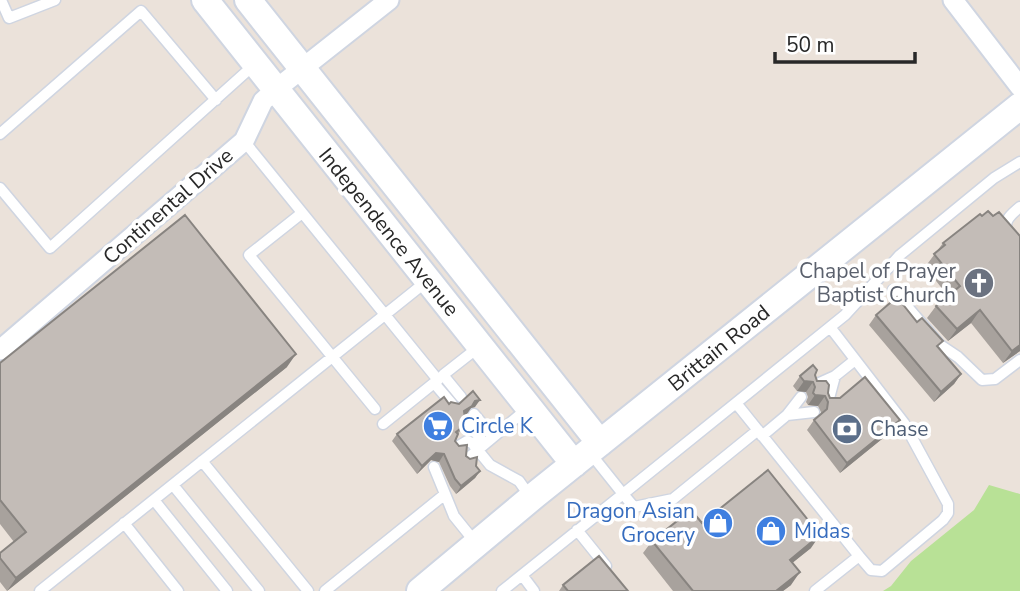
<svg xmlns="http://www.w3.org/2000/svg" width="1020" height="591" font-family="'Nunito Sans',sans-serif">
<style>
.green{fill:#b8e196}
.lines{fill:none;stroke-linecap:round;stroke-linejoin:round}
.lane-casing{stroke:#cfd5e1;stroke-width:13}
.street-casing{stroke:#cfd5e1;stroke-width:23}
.secondary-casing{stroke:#cfd5e1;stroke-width:30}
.lane{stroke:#fff;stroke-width:10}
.street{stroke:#fff;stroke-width:19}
.secondary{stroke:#fff;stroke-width:26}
.wall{fill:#a8a29d}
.shaded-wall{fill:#888480}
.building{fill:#c3bcb7;stroke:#888480;stroke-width:2}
.labels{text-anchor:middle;stroke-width:7;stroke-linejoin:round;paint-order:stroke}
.street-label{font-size:21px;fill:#282828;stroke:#fff}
.worship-label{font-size:21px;fill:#5b616d;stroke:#fff;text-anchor:end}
.shop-label{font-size:21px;fill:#366cbe;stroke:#fff;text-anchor:start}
.service-label{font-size:21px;fill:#4e5e75;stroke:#fff;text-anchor:start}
</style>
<rect width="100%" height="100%" fill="#ebe2da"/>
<!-- green -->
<path class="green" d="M989,485L1020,494V591H883L891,586L911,561L974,510Z"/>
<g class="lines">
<!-- lane casing -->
<g class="lane-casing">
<path id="lane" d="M1,0L9,18L55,0
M0,134L141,11L216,100
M244,141L438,380
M0,188L50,248L255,64
M1020,207C999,224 1004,228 1020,247
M302,213L249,255L375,409
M893,290L940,345L958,357L982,380L995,379L1020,360
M830,327L904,423L948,504V513L943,520L882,571L871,570L859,556
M437,381L434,383L452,404
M815,385L835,376L855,360
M461,397L443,375L480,346
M828,402L835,376
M736,403L859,556L815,591
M474,414L493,437
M787,415L814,412
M466,421L485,444
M383,424L434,383
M758,430L673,499L634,507L623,494L845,315L900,255L994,178L1020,162
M762,436L787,415L801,397
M457,447L467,441L472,443L490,465L519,481L531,498
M467,459L528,408
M202,461L308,591
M434,467L454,516L475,542
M173,485L259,591
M154,500L227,591
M124,523L178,591
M577,530L606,566
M522,575L534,591
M40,591L427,281
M325,591L444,495
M502,591L623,494L591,454"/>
</g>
<!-- street casing -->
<g class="street-casing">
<path id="street" d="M953,0L1020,87
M0,350L244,141L263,101L275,90L389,0"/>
</g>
<!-- secondary casing -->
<g class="secondary-casing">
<path id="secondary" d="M205,0L574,464
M248,0L600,443
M420,591L535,495L1020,106"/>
</g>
<!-- lane -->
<use href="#lane" class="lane"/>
<!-- street -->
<use href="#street" class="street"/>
<!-- secondary -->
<use href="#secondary" class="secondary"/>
</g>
<!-- wall -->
<path class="wall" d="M943,243L1020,351L1003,363L971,323L948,341L927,318L936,306L948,296L925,267Z
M876,315L939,347L961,374L954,384L934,402L869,325Z
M0,363L287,367L7,591L0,582V553L14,542L0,524Z
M815,375L817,381L830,398L893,430L840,473L807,430L814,420L821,414V412L818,406L808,405L806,402L808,397L806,392L797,391L793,386L800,376Z
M449,404H459L475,407L471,408L465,415V418L463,422L465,425L458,434L455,441L466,456L480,471L475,478L456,494L450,486L439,462L431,460L417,474L392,441L397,434Z
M702,523L811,548L792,563L791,585L783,591H673L643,553L652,541Z
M563,585L628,591H559Z"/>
<!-- shaded-wall -->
<path class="shaded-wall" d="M980,310L971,323L948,341L957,329Z
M1020,345V351L1003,363L1012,351Z
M296,354L287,367L7,591L16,578Z
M961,374L954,384L934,402L941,392Z
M804,381L813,382L806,392L797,391Z
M815,395L825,396L818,406L808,405Z
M480,400L475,407L471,408L467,414L459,418L464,411L475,401Z
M900,420L893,430L840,473L847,463Z
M436,453L444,454L439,462L431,460L417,474L422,466Z
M480,471L475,478L456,494L461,486Z
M820,535L811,548L781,572L790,560Z
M800,572L791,585L783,591H776Z"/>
<!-- building -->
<path class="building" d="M988,211L993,216L999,212L1020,236V345L1012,351L980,310L957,329L936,306L960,286L934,254L945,245L943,243L980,214L982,216Z
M185,215L296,354L16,578L0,558V553L26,532L0,500V363Z
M897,297L917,322L922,318L943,341L937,346L961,374L941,392L876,315Z
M813,365L817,370L815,375L817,381H826L829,385L828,393L830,398H840L865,377L900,420L847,463L814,420L827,409L828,402L825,396L815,395L813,393L815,387L813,382L804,381L800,376Z
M473,391L480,400L475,401L472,406L464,411L465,418L462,421L465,425L456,432L458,434L455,441L459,446L467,445L466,456L470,459L477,457L476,466L480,471L461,486L455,479L444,454L436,453L422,466L397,434L444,397L449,404L451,402L459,404Z
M768,470L820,535L790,560L800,572L776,591H693L652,541L691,510L702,523Z
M599,556L628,591H568L563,585Z"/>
<!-- icons -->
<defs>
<g id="church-disc" transform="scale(1.575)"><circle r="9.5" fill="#6b7280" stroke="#fff"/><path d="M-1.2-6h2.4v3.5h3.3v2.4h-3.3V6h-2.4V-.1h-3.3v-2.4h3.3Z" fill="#fff"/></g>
<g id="supermarket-disc" transform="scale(1.575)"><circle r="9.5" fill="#3f7fe0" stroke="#fff"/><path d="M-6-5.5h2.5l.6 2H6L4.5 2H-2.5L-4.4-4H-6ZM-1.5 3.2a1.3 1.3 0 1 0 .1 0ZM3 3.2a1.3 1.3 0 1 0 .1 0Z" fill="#fff"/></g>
<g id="bank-disc" transform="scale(1.575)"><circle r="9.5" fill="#5c6f8a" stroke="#fff"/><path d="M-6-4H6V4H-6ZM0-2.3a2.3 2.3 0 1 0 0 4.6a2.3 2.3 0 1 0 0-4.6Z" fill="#fff"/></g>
<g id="shop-disc" transform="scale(1.575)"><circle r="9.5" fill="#3f7fe0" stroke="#fff"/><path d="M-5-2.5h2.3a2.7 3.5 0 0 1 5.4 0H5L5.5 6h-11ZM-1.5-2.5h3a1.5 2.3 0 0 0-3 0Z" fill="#fff"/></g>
</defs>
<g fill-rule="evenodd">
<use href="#church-disc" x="979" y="283"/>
<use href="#supermarket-disc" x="438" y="426"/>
<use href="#bank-disc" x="847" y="429"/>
<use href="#shop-disc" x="718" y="523"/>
<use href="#shop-disc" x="771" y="531"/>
</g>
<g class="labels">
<!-- street labels -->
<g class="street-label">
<text transform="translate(168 206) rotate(-41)" y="7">Continental Drive</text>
<text transform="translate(389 232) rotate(51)" y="7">Independence Avenue</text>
<text transform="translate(719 348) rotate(-39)" y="7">Brittain Road</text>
</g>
<!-- worship labels -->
<g class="worship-label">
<text x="956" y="278">Chapel of Prayer<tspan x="956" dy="24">Baptist Church</tspan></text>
</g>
<!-- shop labels -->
<g class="shop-label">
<text x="461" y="433">Circle K</text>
<text x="695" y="518" text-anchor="end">Dragon Asian<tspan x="695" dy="24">Grocery</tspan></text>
<text x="794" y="538">Midas</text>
</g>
<!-- service labels -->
<g class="service-label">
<text x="870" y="436">Chase</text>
</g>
</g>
<!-- scale -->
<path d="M775 52v10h140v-10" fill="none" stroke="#282828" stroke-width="3.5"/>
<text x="786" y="52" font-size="21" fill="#282828" stroke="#ffffff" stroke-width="5" paint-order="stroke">50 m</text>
</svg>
